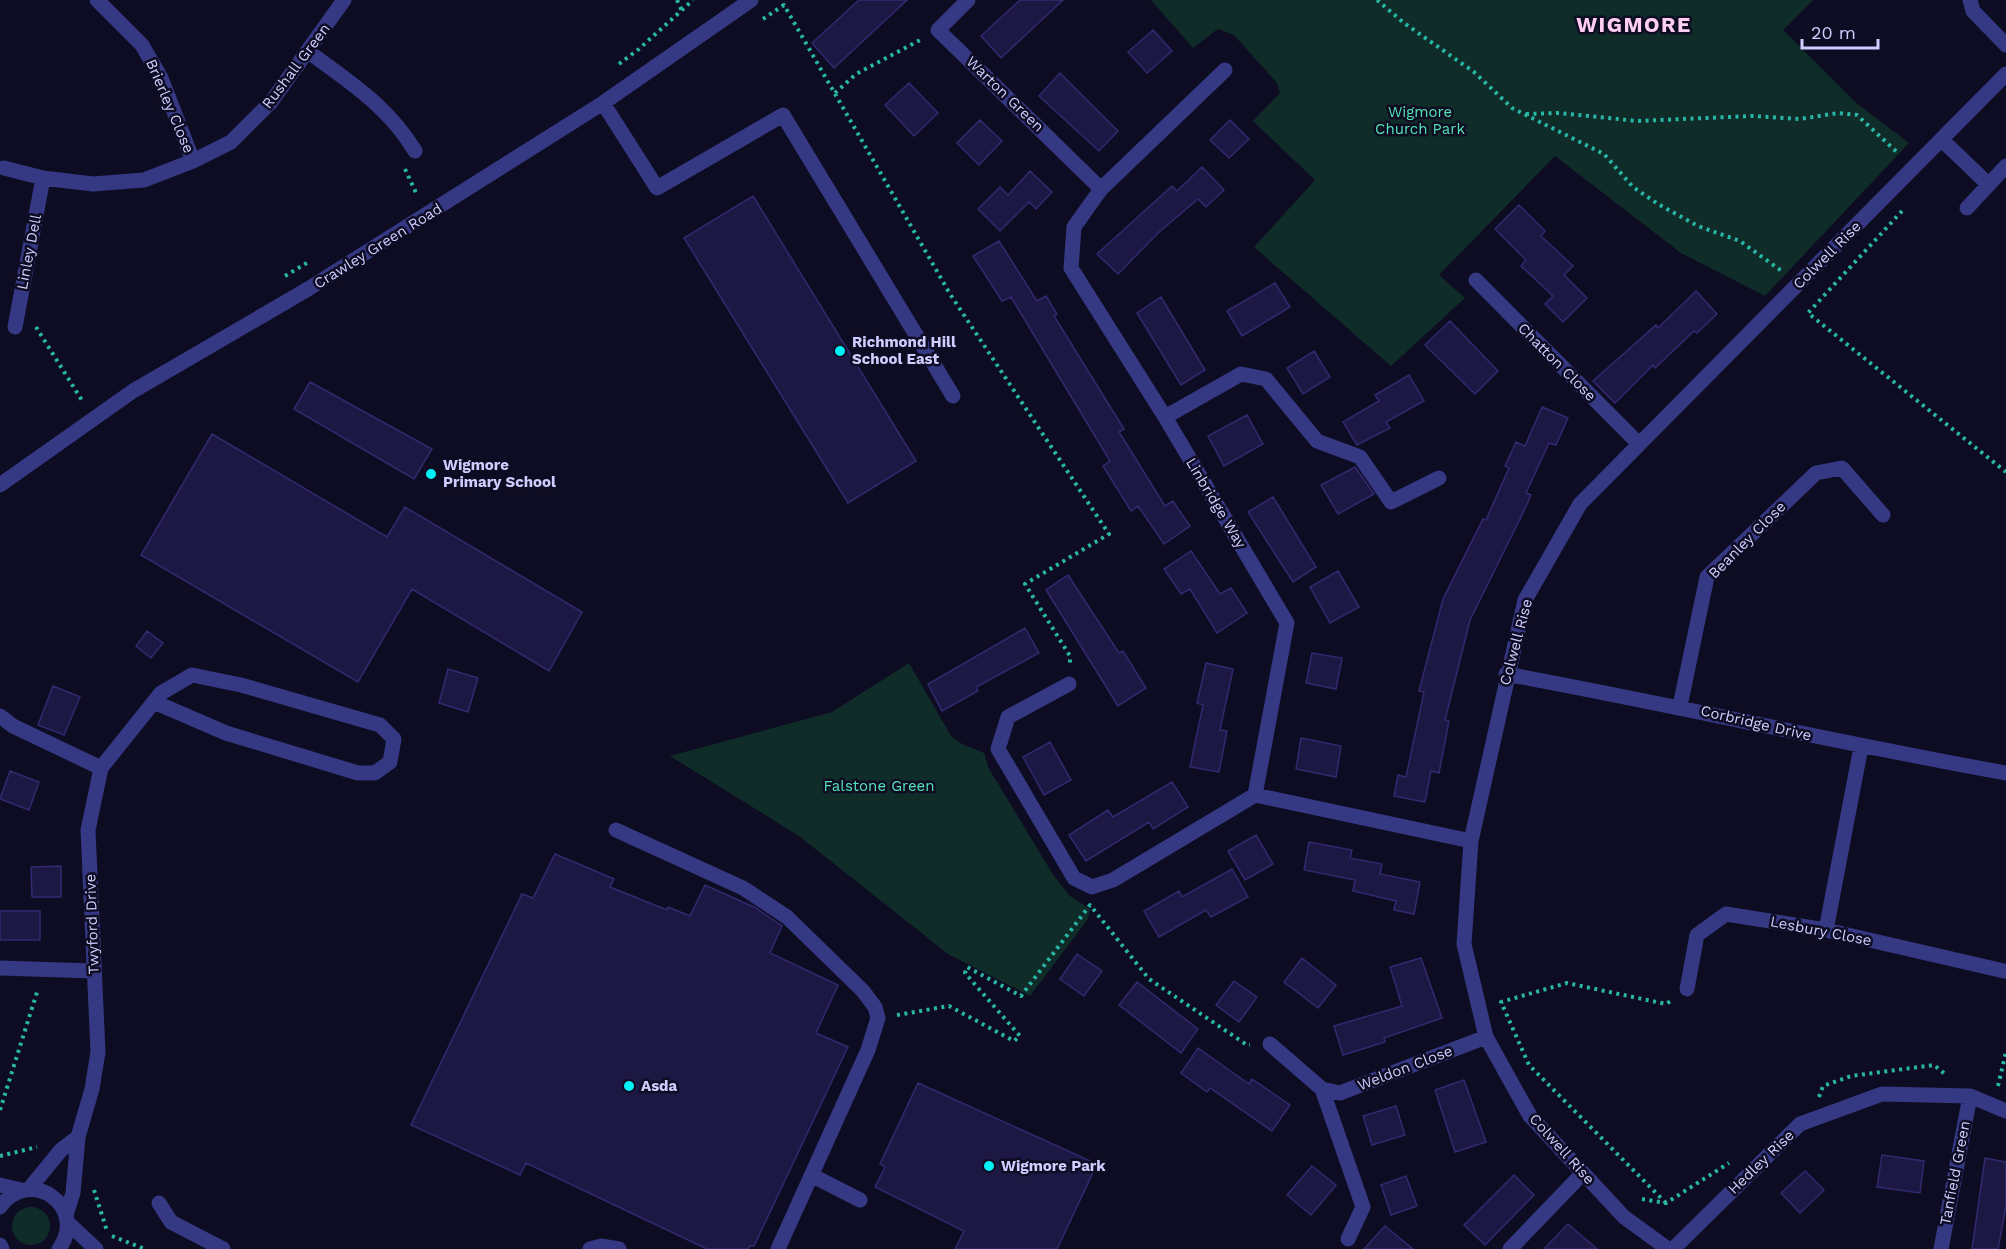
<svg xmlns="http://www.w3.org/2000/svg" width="2006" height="1249" font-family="'Work Sans',sans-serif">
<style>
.green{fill:#0f2c29}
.building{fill:#1d1843;stroke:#322970;stroke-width:1.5}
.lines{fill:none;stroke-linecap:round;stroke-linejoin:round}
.path{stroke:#29b7a5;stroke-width:4;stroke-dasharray:3 4.5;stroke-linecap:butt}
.minor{stroke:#353883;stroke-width:15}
.poi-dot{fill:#00f0f8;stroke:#0e0c22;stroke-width:2}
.labels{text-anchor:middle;stroke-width:5;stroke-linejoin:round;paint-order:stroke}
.street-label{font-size:15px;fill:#cfcdff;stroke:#0e0c22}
.park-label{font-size:15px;fill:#54e4b6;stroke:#0e0c22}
.poi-label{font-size:15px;font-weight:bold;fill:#cfcdff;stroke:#0e0c22;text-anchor:start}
.district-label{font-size:21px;font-weight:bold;letter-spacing:1.5px;fill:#ffcff1;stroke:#0e0c22}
</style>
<rect width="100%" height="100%" fill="#0e0c22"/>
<!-- green -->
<path class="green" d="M1151,0H1813L1783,30L1855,102L1909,143L1765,296L1681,253L1555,156L1439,275L1465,298L1391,366L1254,247L1315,180L1253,121L1280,93L1277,83L1234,35L1218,29L1193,48Z
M909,663L951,736L962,744L984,753L989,769L1054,876L1070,896L1090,909L1088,919L1030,996L948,954L799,836L670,756L832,712Z
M12 1226a19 19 0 1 1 38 0a19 19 0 1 1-38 0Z"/>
<!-- building -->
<path class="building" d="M859,0H907L834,68L812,43Z
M1020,0H1063L1001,58L981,36Z
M1153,30L1172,51L1147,73L1128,52Z
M1060,73L1118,131L1099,151L1039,96Z
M909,83L938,113L914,136L885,105Z
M980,120L1002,141L979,165L957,143Z
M1230,120L1249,139L1229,158L1210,140Z
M1202,167L1224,190L1206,207L1198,199L1158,233L1118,274L1097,254L1172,186L1177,191Z
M1030,171L1052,192L1036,209L1029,202L1000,231L978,209L1000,187L1008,195Z
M753,196L916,461L848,503L684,238Z
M1519,205L1545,231L1541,236L1573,266L1564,275L1587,298L1563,322L1545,304L1553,296L1521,266L1526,260L1495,229Z
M999,241L1037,301L1046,296L1057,314L1054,316L1124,429L1119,432L1165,506L1173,501L1190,526L1164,544L1138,506L1131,511L1103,466L1110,461L1011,297L1002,301L973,256Z
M1275,283L1290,307L1242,336L1227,311Z
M1696,291L1717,314L1697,333L1694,331L1655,368L1653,365L1615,403L1593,381L1656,325L1658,328Z
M1161,297L1205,370L1181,385L1137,313Z
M1450,321L1498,371L1475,394L1425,345Z
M1314,351L1330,377L1303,394L1287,368Z
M1409,375L1424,401L1386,422L1390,428L1357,445L1343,422L1379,401L1375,395Z
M310,382L432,449L414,479L294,409Z
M1542,407L1568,418L1556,445L1549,443L1526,493L1531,495L1522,515L1470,620L1445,720L1449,721L1439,773L1431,771L1425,802L1394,796L1398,775L1406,777L1424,692L1419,691L1443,599L1483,519L1486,520L1509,468L1505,466L1516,442L1525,446Z
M1247,415L1263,444L1224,466L1208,436Z
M212,434L387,537L405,507L582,612L549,671L412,589L358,682L141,555Z
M1355,467L1374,494L1338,514L1321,485Z
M1273,497L1316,567L1293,582L1248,512Z
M1191,551L1220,594L1231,588L1247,613L1217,633L1190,589L1181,594L1164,569Z
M1338,571L1359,607L1330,623L1310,587Z
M1068,575L1119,653L1123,651L1146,688L1118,706L1046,590Z
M1025,628L1039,653L976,687L978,691L942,711L928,684Z
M147,631L163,643L151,658L136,646Z
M1312,653L1342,658L1336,689L1306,683Z
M1206,663L1233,669L1220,730L1227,731L1219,772L1190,767L1203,705L1197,703Z
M448,669L478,678L468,712L439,703Z
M53,686L80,697L64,735L38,725Z
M1301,738L1341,746L1336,777L1296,769Z
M1050,742L1071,780L1044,795L1023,757Z
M10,771L39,782L29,810L0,799Z
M1172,782L1188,807L1153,829L1149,822L1086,861L1069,835L1108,810L1113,817Z
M1256,835L1273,864L1245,880L1228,851Z
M1309,842L1352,850L1350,858L1382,864L1380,874L1420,882L1414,914L1394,910L1396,901L1353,891L1355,880L1304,870Z
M555,854L614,879L610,887L667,910L668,907L690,916L705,885L756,908L782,926L770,953L838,985L816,1033L848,1047L754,1246H750L748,1249H707L526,1163L520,1175L411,1125L522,894L533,898Z
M61,866V897H32L31,867Z
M1232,869L1248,897L1211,917L1206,910L1159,937L1144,911L1179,891L1182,897Z
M0,911H40V940H0Z
M1077,954L1102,971L1084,996L1060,979Z
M1302,958L1336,985L1318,1008L1284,982Z
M1421,958L1442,1018L1384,1038L1385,1042L1343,1055L1334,1026L1402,1006L1390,967Z
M1234,981L1257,997L1239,1022L1216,1005Z
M1137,982L1198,1029L1181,1053L1119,1005Z
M1198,1048L1249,1084L1252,1079L1290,1105L1272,1131L1210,1088L1207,1092L1181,1073Z
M1464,1080L1486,1142L1455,1152L1435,1090Z
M918,1083L1097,1164L1057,1249H955L964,1231L875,1187L885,1167L880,1164Z
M1396,1106L1405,1135L1372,1145L1363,1116Z
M1882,1155L1924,1161L1920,1193L1877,1187Z
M1985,1158L2006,1162V1206L1998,1249H1972Z
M1312,1166L1336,1185L1311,1215L1287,1195Z
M1805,1171L1824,1190L1800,1213L1781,1193Z
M1514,1175L1534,1195L1485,1245L1464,1225Z
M1406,1176L1417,1206L1391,1215L1381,1185Z
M1568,1224L1597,1249H1544Z
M1385,1226L1413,1249H1364Z"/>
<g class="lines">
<!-- path -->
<path class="path" d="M677,0L682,11
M1377,0L1404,23L1474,72L1512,108L1604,154L1633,187L1658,204L1698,226L1740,241L1783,272
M763,19L784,5L950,294L1109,534L1025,584L1070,656V665
M619,64L639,49L693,0
M835,93L856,74L922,39
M1526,114L1559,113L1637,121L1752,116L1800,119L1838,113L1857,115L1899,154
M405,169L417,195
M1902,211L1808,313L2006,472
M285,276L310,261
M36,327L83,402
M897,1015L949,1006L1014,1041L1020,1036L965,973L967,967L1021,996L1090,905L1149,979L1247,1045H1250
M1998,1086L2006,1052
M1819,1097L1823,1086L1851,1076L1934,1065L1945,1074
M0,1110L38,989
M0,1156L37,1147
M94,1190L107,1231
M1642,1199L1666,1203L1729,1163
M1666,1203L1529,1065L1501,1002L1567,983L1666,1004L1672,1000
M112,1236L145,1249"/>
<!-- minor -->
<path class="minor" d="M97,0L142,45L161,78L193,161
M968,0L938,30L1101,189
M1970,0L1973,11L2006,45
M309,52C350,83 387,105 415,151
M1225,70L1101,189L1074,227L1071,268L1165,417L1287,623L1255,795L1471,841
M603,103L657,188L783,115L953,396
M1942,140L1988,184
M4,168L43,178L93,184L144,180L193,161L231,142L271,102L344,0
M1967,208L2006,166
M1476,280L1639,444
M15,327L43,178
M1165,417L1241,374L1266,379L1317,441L1360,457L1391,502L1439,478
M0,485L133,391L308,289L603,103L751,0
M1506,674C1674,705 1839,743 2006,773
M1069,684L1008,717L998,749L1074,878L1092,887L1113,880L1255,795
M1680,706L1707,577L1816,473L1842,468L1883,515
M0,716L13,726L101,768
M616,830L743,888L787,917L863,991L875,1007L878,1018L868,1050L778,1249
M1826,930L1861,747
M0,968L94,971
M1687,989L1697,935L1726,914L1826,930L2004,971
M1270,1044L1322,1089L1340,1093L1486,1037
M1322,1089L1363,1207L1348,1239
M813,1176L860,1200
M0,1185L21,1190
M29,1189L61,1150L78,1137
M159,1203L171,1222L223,1249
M0,1207C30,1165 89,1207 59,1249
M66,1215L73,1193L78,1137L92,1089L98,1052L88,830L101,768L161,693L192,675L241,685L380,725L394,739L390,762L375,773H358L226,733L154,702
M67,1222L96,1249
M0,1245L2,1249
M590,1249L601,1246L619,1249
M1510,1249L1583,1173
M1668,1249L1624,1217L1530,1116L1486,1037L1464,944L1471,841L1525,600L1580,504L2006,74
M1673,1249L1800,1124L1882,1094L1970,1096L2006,1111
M1941,1249L1970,1096"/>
</g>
<!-- markers -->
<g class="poi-dot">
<circle cx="840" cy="351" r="6"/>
<circle cx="431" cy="474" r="6"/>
<circle cx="629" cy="1086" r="6"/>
<circle cx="989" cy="1166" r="6"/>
</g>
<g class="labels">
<!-- street labels -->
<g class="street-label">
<text transform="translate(296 66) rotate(-53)" y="5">Rushall Green</text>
<text transform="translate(1005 94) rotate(44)" y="5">Warton Green</text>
<text transform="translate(170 106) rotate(67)" y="5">Brierley Close</text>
<text transform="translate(378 246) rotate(-32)" y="5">Crawley Green Road</text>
<text transform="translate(29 252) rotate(-79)" y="5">Linley Dell</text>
<text transform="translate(1827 255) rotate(-45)" y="5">Colwell Rise</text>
<text transform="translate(1557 362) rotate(45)" y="5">Chatton Close</text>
<text transform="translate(1216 503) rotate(59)" y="5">Linbridge Way</text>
<text transform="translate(1747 540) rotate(-45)" y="5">Beanley Close</text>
<text transform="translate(1516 642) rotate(-75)" y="5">Colwell Rise</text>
<text transform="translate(1756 723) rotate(13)" y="5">Corbridge Drive</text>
<text transform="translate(92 924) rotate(-92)" y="5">Twyford Drive</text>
<text transform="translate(1821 931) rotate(11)" y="5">Lesbury Close</text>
<text transform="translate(1405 1068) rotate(-21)" y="5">Weldon Close</text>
<text transform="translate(1562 1149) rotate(48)" y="5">Colwell Rise</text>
<text transform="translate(1761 1162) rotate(-44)" y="5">Hedley Rise</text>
<text transform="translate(1955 1173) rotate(-79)" y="5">Tanfield Green</text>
</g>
<!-- park labels -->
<g class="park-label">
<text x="1420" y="117">Wigmore<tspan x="1420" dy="17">Church Park</tspan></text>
<text x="879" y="791">Falstone Green</text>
</g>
<!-- poi labels -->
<g class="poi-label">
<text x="852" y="347">Richmond Hill<tspan x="852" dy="17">School East</tspan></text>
<text x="443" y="470">Wigmore<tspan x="443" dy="17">Primary School</tspan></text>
<text x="641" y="1091">Asda</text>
<text x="1001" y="1171">Wigmore Park</text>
</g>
<!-- district labels -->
<g class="district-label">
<text x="1634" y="32">WIGMORE</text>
</g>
</g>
<!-- scale -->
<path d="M1802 39v9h76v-9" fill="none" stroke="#cfcdff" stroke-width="3"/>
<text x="1811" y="39" font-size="18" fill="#cfcdff" stroke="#0e0c22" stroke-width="4.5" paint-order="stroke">20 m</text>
</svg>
